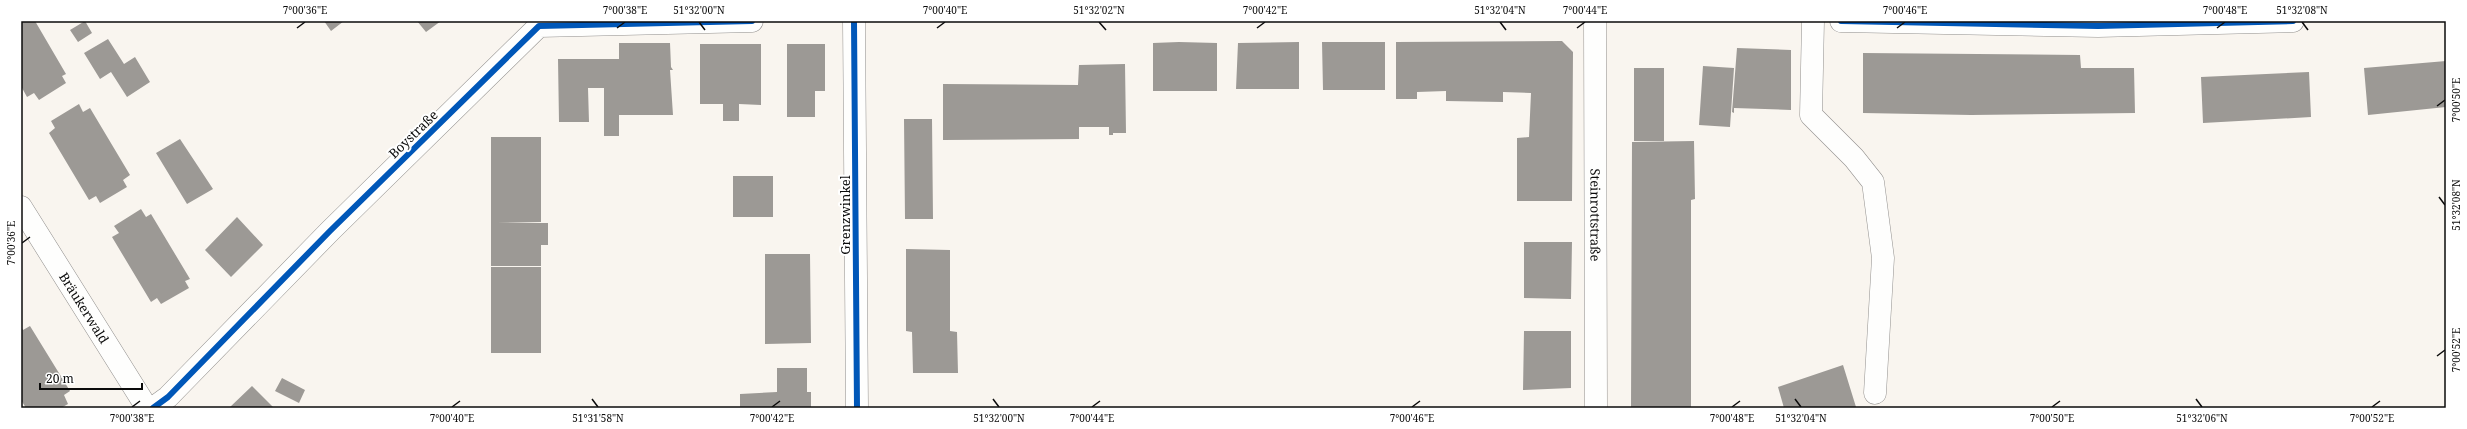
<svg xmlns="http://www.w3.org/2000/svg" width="2467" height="429" font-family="'Noto Serif',serif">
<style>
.building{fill:#9c9995}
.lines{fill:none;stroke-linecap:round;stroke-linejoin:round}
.minor-casing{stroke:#92908e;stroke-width:23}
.minor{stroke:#fefefd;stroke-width:22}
.cycleway-casing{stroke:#fff;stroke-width:8}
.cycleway{stroke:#0057b8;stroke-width:6}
.ticks{fill:none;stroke:#0b0b0b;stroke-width:1.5}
.labels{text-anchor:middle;stroke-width:4;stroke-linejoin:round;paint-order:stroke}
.street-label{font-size:13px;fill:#0b0b0b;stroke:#fff}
.neatline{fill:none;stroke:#0b0b0b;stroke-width:1.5}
.ticks-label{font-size:10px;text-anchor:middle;fill:#0b0b0b}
</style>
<rect width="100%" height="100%" fill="#f9f5ef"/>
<!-- building -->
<path class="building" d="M21,21H35L66,74L62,76L66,83L39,100L34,93L27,97L21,86Z
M85,21L92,33L78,42L70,30Z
M324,21H344L331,31Z
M417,21H441L426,32Z
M108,39L124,64L135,57L150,82L127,97L111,72L100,79L84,53Z
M1562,41L1573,52L1572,201H1517V138L1529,137L1531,93L1503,92V102L1446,101V91L1417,92V99H1396V42Z
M1179,42L1217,43V91H1153V43Z
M1299,42V89H1236L1238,43Z
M1322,42H1385V90H1323Z
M619,43H670L671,67L673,70H670L673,115H619V136H604V88H588L589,122H559L558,59H619Z
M700,44H761V105L739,104V121H723V104H700Z
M787,44H825V91H815V117H787Z
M1737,48L1791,50V110L1734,108V113L1732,112Z
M1863,53L2080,55L2081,68H2134L2135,113L1971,115L1863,113Z
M2446,61V107L2368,115L2364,68Z
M1125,64L1126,133H1113V135H1109V127H1079V139L943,140V84L1078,85L1079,65Z
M1703,66L1734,68L1730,127L1699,125Z
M1634,68H1664V141H1634Z
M2309,72L2311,117L2203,123L2201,77Z
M79,104L83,112L90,108L130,175L123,180L127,187L100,203L96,196L89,200L49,133L55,128L51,121Z
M904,119H932L933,219H905Z
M491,137H541V222L497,223H548V245H541V266H491Z
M180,139L213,189L187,204L156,153Z
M1694,141L1695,199L1691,200V408H1631L1632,142Z
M733,176H773V217H733Z
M141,209L146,217L151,214L190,279L185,281L189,288L161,304L157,298L151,302L112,237L119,233L114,226Z
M237,217L263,245L231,277L205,250Z
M1524,242H1572L1571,299L1524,298Z
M906,249L950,250V331L957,332L958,373H913L912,332L906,331Z
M765,254H810L811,343L765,344Z
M491,267H541V353H491Z
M30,326L70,391L64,395L68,404L61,408H26L21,400V327L23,330Z
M1524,331H1571V388L1523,390Z
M1843,365L1856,407L1784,408L1778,387Z
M777,368H807V392H811V408H740V394L777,392Z
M282,378L305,390L299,403L275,391Z
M252,386L274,408H229Z"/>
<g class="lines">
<!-- minor casing -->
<g class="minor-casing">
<g id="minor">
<path d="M854,21L857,408"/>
<path id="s1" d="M1595,21L1596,408"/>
<path d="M1813,21L1811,115L1854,158L1873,182L1883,258L1875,393"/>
<path d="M1841,21L2098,26L2293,21"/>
<path id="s2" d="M21,207L147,408"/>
<path d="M153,408L168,397L330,231L539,26L752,21"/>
</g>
</g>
<!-- minor -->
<use href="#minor" class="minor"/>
<!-- cycleway casing -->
<g class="cycleway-casing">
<path id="cycleway" d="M854,21L857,408
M1841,21L2098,26L2293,21
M153,408L168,397L330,231L539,26L752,21"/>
</g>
<!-- cycleway -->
<use href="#cycleway" class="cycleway"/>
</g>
<!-- ticks -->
<path class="ticks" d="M699,22L705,30M1099,22L1106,30M1500,22L1506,30M2302,22L2308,30M297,28L305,22M617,28L625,22M937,28L945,22M1257,28L1265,22M1577,28L1585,22M1897,28L1905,22M2217,28L2225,22M2437,106L2445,100M2439,197L2445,205M22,243L30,237M2437,356L2445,350M592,399L598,407M993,399L999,407M1795,399L1801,407M2196,399L2202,407M132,407L140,401M452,407L460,401M772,407L780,401M1092,407L1100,401M1412,407L1420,401M1732,407L1740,401M2052,407L2060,401M2372,407L2380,401"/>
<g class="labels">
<!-- street labels -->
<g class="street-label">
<text transform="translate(413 134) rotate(-44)" y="5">Boystraße</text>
<text dy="5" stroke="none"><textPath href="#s1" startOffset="194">Steinrottstraße</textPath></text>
<text transform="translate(845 215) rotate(-90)" y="5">Grenzwinkel</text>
<text dy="5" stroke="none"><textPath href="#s2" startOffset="119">Bräukerwald</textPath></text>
</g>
</g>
<!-- border -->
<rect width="2467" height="429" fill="none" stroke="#ffffff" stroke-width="44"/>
<!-- scale -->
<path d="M40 383v6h102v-6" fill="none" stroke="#0b0b0b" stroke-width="2"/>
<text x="46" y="383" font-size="12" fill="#0b0b0b" stroke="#ffffff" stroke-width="3" paint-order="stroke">20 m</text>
<rect x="22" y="22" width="2423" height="385" class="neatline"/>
<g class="ticks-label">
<text x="305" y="14">7°00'36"E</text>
<text x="625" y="14">7°00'38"E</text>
<text x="699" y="14">51°32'00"N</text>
<text x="945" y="14">7°00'40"E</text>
<text x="1099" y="14">51°32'02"N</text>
<text x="1265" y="14">7°00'42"E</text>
<text x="1500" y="14">51°32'04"N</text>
<text x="1585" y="14">7°00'44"E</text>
<text x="1905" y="14">7°00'46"E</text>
<text x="2225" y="14">7°00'48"E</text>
<text x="2302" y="14">51°32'08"N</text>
<text transform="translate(2456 100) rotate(-90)" y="4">7°00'50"E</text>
<text transform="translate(2456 205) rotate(-90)" y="4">51°32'08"N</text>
<text transform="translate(11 243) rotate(-90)" y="4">7°00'36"E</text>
<text transform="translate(2456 350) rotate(-90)" y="4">7°00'52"E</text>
<text x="132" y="422">7°00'38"E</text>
<text x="452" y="422">7°00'40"E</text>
<text x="598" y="422">51°31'58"N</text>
<text x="772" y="422">7°00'42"E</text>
<text x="999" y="422">51°32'00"N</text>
<text x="1092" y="422">7°00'44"E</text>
<text x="1412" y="422">7°00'46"E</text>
<text x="1732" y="422">7°00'48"E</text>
<text x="1801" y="422">51°32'04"N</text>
<text x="2052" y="422">7°00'50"E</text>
<text x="2202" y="422">51°32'06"N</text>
<text x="2372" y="422">7°00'52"E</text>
</g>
</svg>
